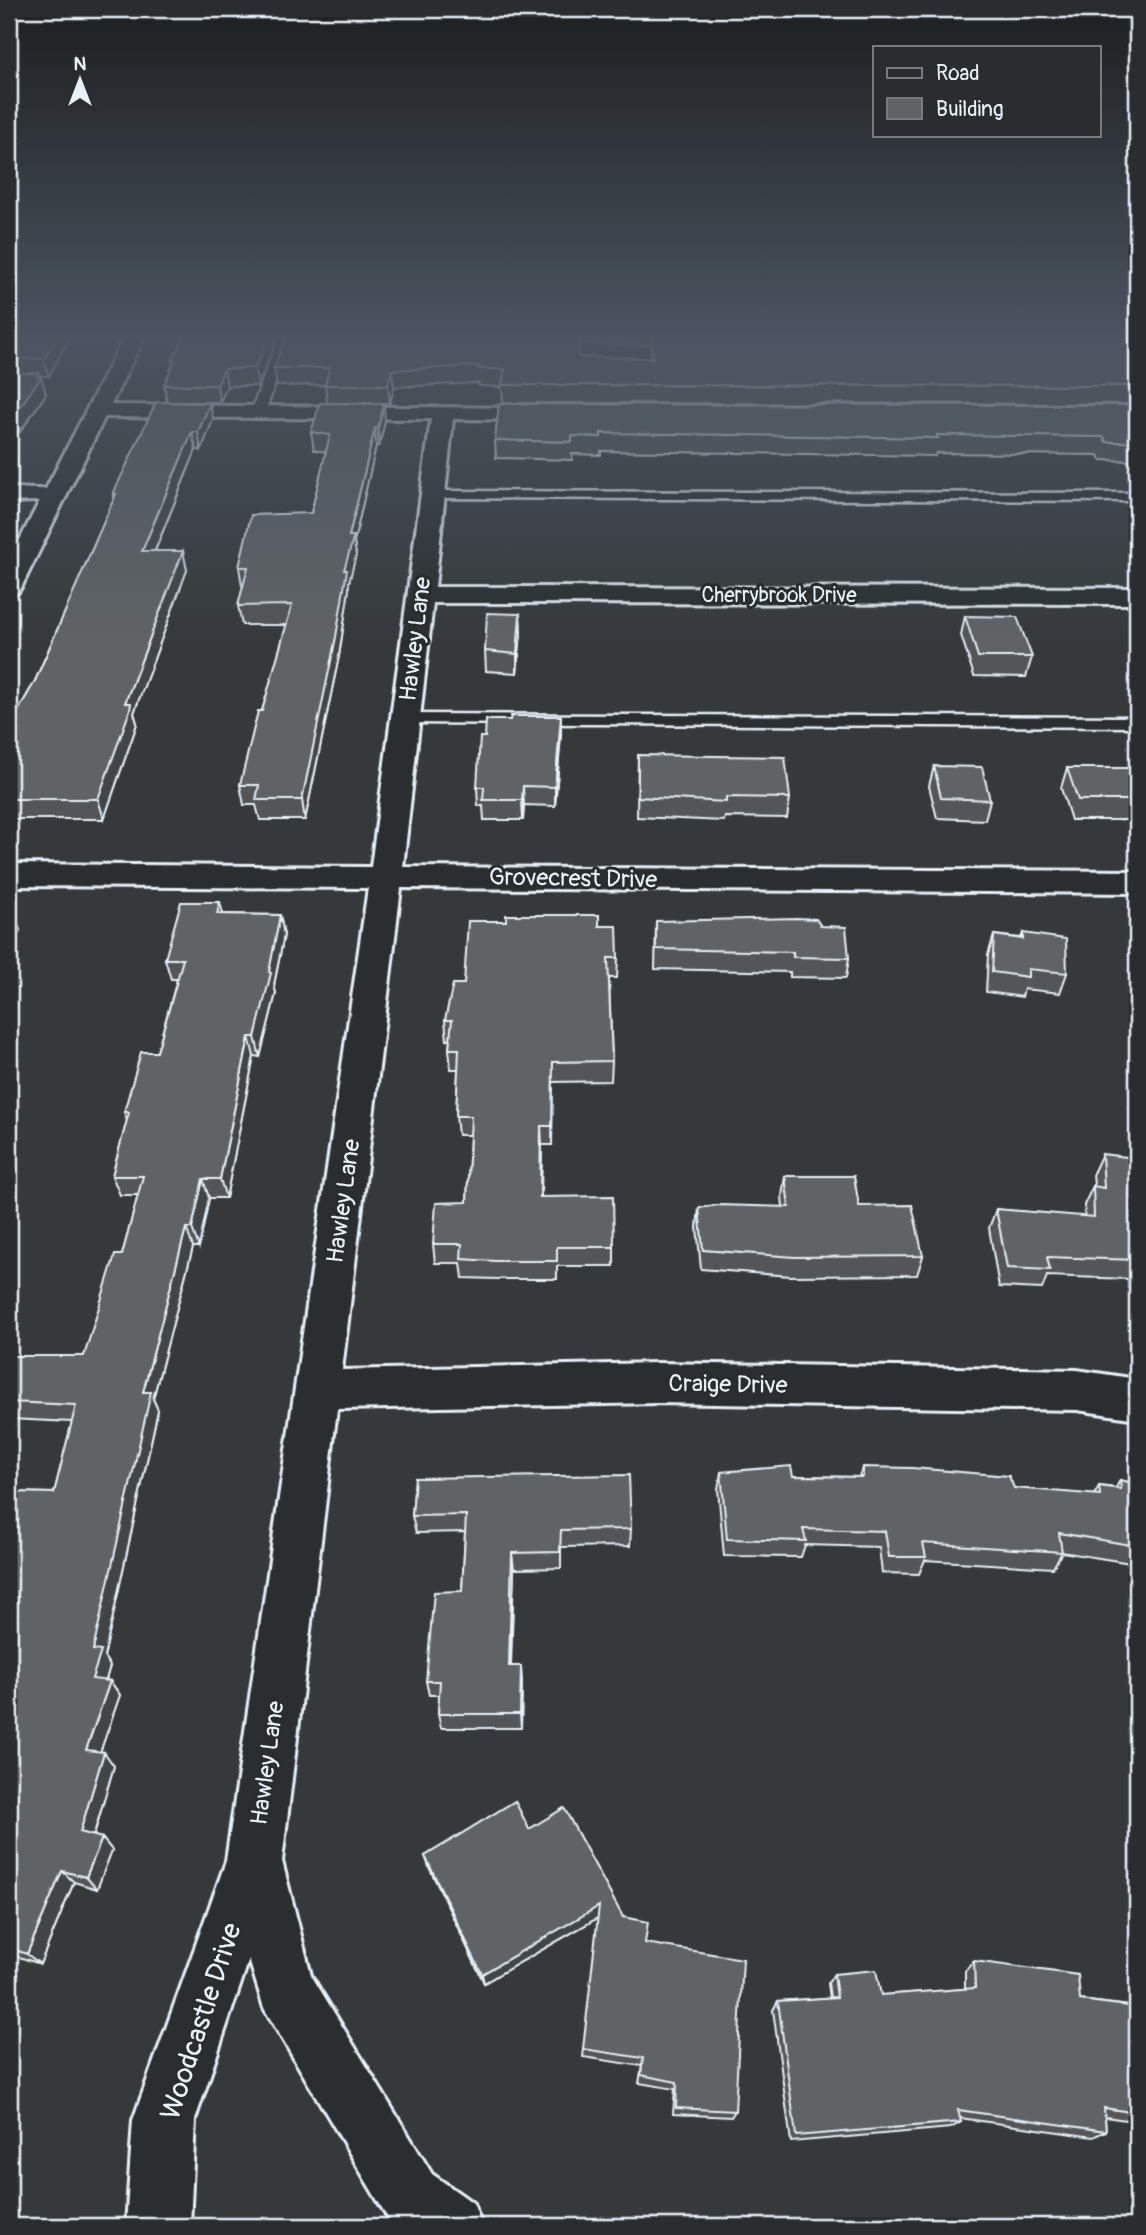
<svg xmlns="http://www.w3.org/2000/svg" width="1146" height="2235" font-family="Pangolin,sans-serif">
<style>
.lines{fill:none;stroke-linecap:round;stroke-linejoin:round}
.lane-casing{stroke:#e8f1f8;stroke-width:5}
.street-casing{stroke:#e8f1f8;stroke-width:6}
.secondary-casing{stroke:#e8f1f8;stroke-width:6}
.lane{fill:#2a2d2e;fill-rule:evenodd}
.street{fill:#2a2d2e;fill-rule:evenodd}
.secondary{fill:#2a2d2e;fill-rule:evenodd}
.wall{fill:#525557;stroke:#e8f1f8;stroke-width:2}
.shaded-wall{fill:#424547;stroke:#e8f1f8;stroke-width:2}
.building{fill:#5f6365;stroke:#e8f1f8;stroke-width:2}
.labels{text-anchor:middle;stroke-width:6;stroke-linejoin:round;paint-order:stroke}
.far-street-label{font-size:21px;fill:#e8f1f8;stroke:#2a2d2e}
.street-label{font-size:24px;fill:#e8f1f8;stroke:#2a2d2e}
.near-street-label{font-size:28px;fill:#e8f1f8;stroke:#2a2d2e}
</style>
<rect width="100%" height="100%" fill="#35393a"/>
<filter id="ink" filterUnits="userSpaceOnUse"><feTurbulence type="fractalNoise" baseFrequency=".0143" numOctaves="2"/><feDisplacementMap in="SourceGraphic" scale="14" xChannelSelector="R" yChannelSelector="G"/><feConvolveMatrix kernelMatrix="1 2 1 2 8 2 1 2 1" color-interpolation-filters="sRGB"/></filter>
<g filter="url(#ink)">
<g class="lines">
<!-- lane casing -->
<g class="lane-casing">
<path id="lane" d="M280,333H292L265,412L258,416L253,415L251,412Z
M547,335L681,336L687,340L681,344L543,342L541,339Z
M433,491L1137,493V501L428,498V492Z
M406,714L1137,717V727L400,723L397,719Z"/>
</g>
<!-- street casing -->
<g class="street-casing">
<path id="street" d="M97,405L559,408L562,413L559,418L551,420L453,419L435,587L1137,588V604L433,603L403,867L1137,871V893L401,888L342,1370L657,1363L1077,1370L1137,1379V1419L1077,1410L657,1403L337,1409L282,1861L311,1975L432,2174L473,2203L482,2226H398L388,2218L264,2008L249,1959L195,2120L190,2226H126L133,2120L226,1861L368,888L9,886V864L371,867L431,419L89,417L86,412L89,407Z
M9,488L64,490L67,495L64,500L9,502Z"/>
</g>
<!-- secondary casing -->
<g class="secondary-casing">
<path id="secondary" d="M126,333H146L22,586L18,592L9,594V561Z"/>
</g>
<!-- lane -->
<use href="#lane" class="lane"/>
<!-- street -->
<use href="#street" class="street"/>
<!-- secondary -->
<use href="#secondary" class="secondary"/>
</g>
<!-- wall -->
<path class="wall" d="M72,333L49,376H40L46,394L20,432H9V354Z
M186,333H279L258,386H227L220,402H167L164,385L173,364L172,360Z
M650,333H1137V404L503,403L502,387L479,386V383L394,387L390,403H327L325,385L277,386L274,368L579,357L651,358Z
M210,403L213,420L201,450H196L155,551L187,570L134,713L137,723L135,730L104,819H9V727L35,681L114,499L113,494Z
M499,404L1137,405V461L1101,460L1099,455L936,453L935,456L601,451V455L572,454V460L496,458L495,440Z
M385,421L379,446H376L354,542L356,555L349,582V589L339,656L305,820H260L256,805H244L240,785L262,711L287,625H242L238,606L243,586H242L239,567L311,513L326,452L314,450L311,432Z
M520,614L521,633L517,673L486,671L485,651Z
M965,616L1032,657L1026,677L974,676L961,635Z
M561,735L555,806L524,805L523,820H484L483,806H478L477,787Z
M638,755L790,798L787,818L725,817L724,821L637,817Z
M934,766L990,800L985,820L937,818L929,786Z
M1067,768H1137V820H1071L1061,788Z
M223,914L280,915L284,935L274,985L276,993L260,1057L254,1056L226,1198H209L199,1247H193L153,1399L158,1410L104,1657L110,1666L106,1680L110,1681L120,1695L100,1752L114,1766L94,1835L112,1850L97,1889L74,1882L40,1964L13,1955L9,1964V1492L54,1493L72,1422L9,1419V1356H84L122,1255L138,1195H120L112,1176L127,1121L124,1112L157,1052L177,979H171L165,959Z
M656,921L821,926L849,958L846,978L790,977V972L655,969Z
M599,926L618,958L617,978H609L612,1061L611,1081L553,1082L552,1145H542L541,1197L614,1247V1266H557V1279H497L463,1278L461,1263H435L433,1244L467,1202L470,1135H458L456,1116L458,1069H451L449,1049L450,1040H447L445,1020L464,984Z
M1023,933L1067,973L1060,993L1024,989L1022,997L986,992L988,955L994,935L1021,938Z
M1102,1154L1137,1179V1289L1128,1288V1279L1047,1276L1042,1289L999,1287L989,1228L996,1209L1085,1217L1084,1205L1093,1186H1094L1093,1173Z
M785,1176L859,1206L923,1256L917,1275L791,1276L701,1269L697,1227L699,1208L783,1207L782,1196Z
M863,1467L1014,1488L1094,1495L1099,1486L1116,1488L1120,1480L1137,1484V1564L1062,1552L1053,1568L925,1560L919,1574L882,1573L879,1547L805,1545L801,1557L724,1556L718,1489L721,1472L793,1476L859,1477Z
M415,1478L631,1529L630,1546L561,1547V1568L514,1569L511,1666L522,1681L521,1728H441L438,1714L439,1695H429L426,1681L462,1591L465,1532L416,1533L412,1516Z
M529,1829L623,1917L645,1943L735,2111L731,2117L673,2114L675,2089L639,2083L642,2066L583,2057L598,1918L484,1983L429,1867L425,1856Z
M974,1961L1080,2000L1137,2007V2119L1133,2121L1105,2117L1106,2131L1093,2137L960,2118L961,2122L951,2128L791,2142L773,2010L778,2001L830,1998L828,1983L834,1974L881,1995L965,1989V1971Z"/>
<!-- shaded-wall -->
<path class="shaded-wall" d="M59,333H72L49,376L44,359Z
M270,333H279L258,386L255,368Z
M224,369L227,386L220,402L217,385Z
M392,370L394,387L390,403L388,385Z
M39,373L40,378L41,377L46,394L20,432L15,414Z
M210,403L213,420L201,450L198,432Z
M384,404L385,421L379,446L378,428Z
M375,428L376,446L354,542L356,555L349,582V589L339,656L305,820L302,800L344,570L349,536Z
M192,432L196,450L147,570L142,551Z
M183,551L187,570L134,713L137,723L135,730L104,819L98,799L125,703Z
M520,614L521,633L517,673V654Z
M561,716V735L555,806V787Z
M523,786L524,805L523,820L522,800Z
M220,902L225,922L217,914Z
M12,910L20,930L9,958V918Z
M280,915L284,935L274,985L276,993L260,1057L255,1037Z
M249,1037L254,1056L226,1198L220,1179Z
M541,1126L542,1145L540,1216V1197Z
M203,1179L209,1198L199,1247L192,1228Z
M186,1228L193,1247L153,1399L158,1410L104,1657L110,1666L102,1693L92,1679L93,1650L143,1392Z
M512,1553L514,1569L510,1681L509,1666Z
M521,1666L522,1681L521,1728L520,1714Z
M110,1681L120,1695L96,1764L86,1750Z
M104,1752L114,1766L91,1844L80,1832Z
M102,1838L112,1850L97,1889L86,1877Z
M62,1871L74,1882L40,1964L27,1954Z
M599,1906V1917L484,1983L482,1974Z
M9,1953L13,1955L9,1964Z"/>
<!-- building -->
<path class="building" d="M21,333H59L44,359H9V354Z
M186,333H270L255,368L224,369L217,385H164L175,360H172Z
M287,333H579V357L653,358L651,333H1137V386L502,385L505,369H478V366L392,370L388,385H325L330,368H274Z
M9,373H39L37,377H41L15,414H9Z
M156,402L210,403L198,432H192L142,551H183L125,703H131L130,710L98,799H9V727L35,681L116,494H113Z
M320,403L384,404L378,428H375L349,536H354L344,570H347L336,637L302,800H256L259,785H240L258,711H262L292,605L238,606L248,567H239L251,515L311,513L330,435L311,432Z
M499,404L1137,405V442H1106L1104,437L937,435L938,438L601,433V437L572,436V442L495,440Z
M487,613L520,614L517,654L485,651Z
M965,616L1017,617L1032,657H978Z
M511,716H561L555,787L523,786L522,800H483L484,787H477L480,737H485L486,720H510Z
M638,755L785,757L790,798L726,797V802L638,797Z
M934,766L982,767L990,800L941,798Z
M1067,768H1137V800H1078Z
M181,902H220L217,914L280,915L269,972L271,973L255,1037H249L220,1179H203L192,1228H186L143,1392H151L93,1650L101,1651L92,1679L110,1681L86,1750L104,1752L80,1832L102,1838L86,1877L62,1871L27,1954L9,1948V1492L54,1493L76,1405L9,1402V1356H84L115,1255H122L143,1176H112L129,1112H124L141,1052H157L183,959H165Z
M9,910H12L9,918Z
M506,915H599V926H617L618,958H608L612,1061L553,1062L552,1126H541L540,1197L613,1196L614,1247H557V1261H495L461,1259L462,1244H433L436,1203L467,1202L471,1116H456L459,1049H449L452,1020H445L453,984H464L468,921H506Z
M797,918L816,919L821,926L846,927L849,958L793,957V952L656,949V921Z
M1023,933L1066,939L1067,973L1028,969V977L992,972L994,935L1023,939Z
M1102,1154L1135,1158L1137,1179V1262V1260L1047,1257L1050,1270L1007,1268L996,1209L1094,1217L1093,1186L1104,1188Z
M785,1176H854L859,1206L912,1205L923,1256L795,1257L703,1250L699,1208L718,1205L789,1207Z
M791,1466L793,1476L863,1477V1467L912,1468L1009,1476L1014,1488L1100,1495L1099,1486L1121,1489L1120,1480L1137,1484V1546L1059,1533L1062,1552L923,1543L926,1557H889L885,1531L803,1529L806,1541L727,1539L721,1472Z
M629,1475L631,1529L561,1530L560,1552L512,1553L509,1666H521L520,1714H438L440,1681H426L434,1592L462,1591L466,1515L412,1516L415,1478Z
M515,1801L529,1829L564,1808L623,1917L648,1922L645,1943L743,1959L735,2111L676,2108L677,2082L641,2075L643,2058L583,2049L599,1906L482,1974L425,1856Z
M974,1961L1078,1975L1080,2000L1137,2007V2113L1104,2108L1106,2131L958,2110L961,2122L796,2136L778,2001L837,1997L834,1974L876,1970L881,1995L975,1988Z"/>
</g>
<!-- sky -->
<linearGradient id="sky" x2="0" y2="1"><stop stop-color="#1d1f20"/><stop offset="0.52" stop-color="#4b5460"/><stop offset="1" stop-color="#4b5460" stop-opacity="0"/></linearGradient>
<rect width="1146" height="646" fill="url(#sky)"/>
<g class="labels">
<!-- far-street labels -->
<g class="far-street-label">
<text x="779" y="602">Cherrybrook Drive</text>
</g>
<!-- street labels -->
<g class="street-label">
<text transform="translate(415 639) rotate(-83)" y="8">Hawley Lane</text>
<text transform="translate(573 878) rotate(1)" y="8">Grovecrest Drive</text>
<text transform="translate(343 1201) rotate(-82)" y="8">Hawley Lane</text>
<text transform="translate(728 1384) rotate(1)" y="8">Craige Drive</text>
<text transform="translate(267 1763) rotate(-82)" y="8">Hawley Lane</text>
</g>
<!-- near-street labels -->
<g class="near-street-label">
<text transform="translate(200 2021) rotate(-72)" y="10">Woodcastle Drive</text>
</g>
</g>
<!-- margin -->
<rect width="1146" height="2235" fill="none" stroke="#2a2d2e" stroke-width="35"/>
<rect x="18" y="18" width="1111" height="2200" fill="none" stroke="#e8f1f8" stroke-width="2.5" filter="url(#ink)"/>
<!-- legend -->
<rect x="873" y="46" width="228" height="91" fill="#2a2d2e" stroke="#767b7f" stroke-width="2"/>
<rect x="887" y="68" width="35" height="10" fill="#2a2d2e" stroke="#767b7f" stroke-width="2"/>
<text x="936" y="80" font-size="21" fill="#e8f1f8">Road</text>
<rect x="887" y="98" width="35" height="21" fill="#5f6365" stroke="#767b7f" stroke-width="2"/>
<text x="936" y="116" font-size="21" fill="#e8f1f8">Building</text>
<!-- north arrow -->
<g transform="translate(80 80)" stroke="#2a2d2e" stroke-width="5" paint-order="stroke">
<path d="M0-5L12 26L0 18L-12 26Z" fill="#e8f1f8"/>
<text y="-10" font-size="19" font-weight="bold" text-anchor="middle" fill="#e8f1f8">N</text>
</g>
</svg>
